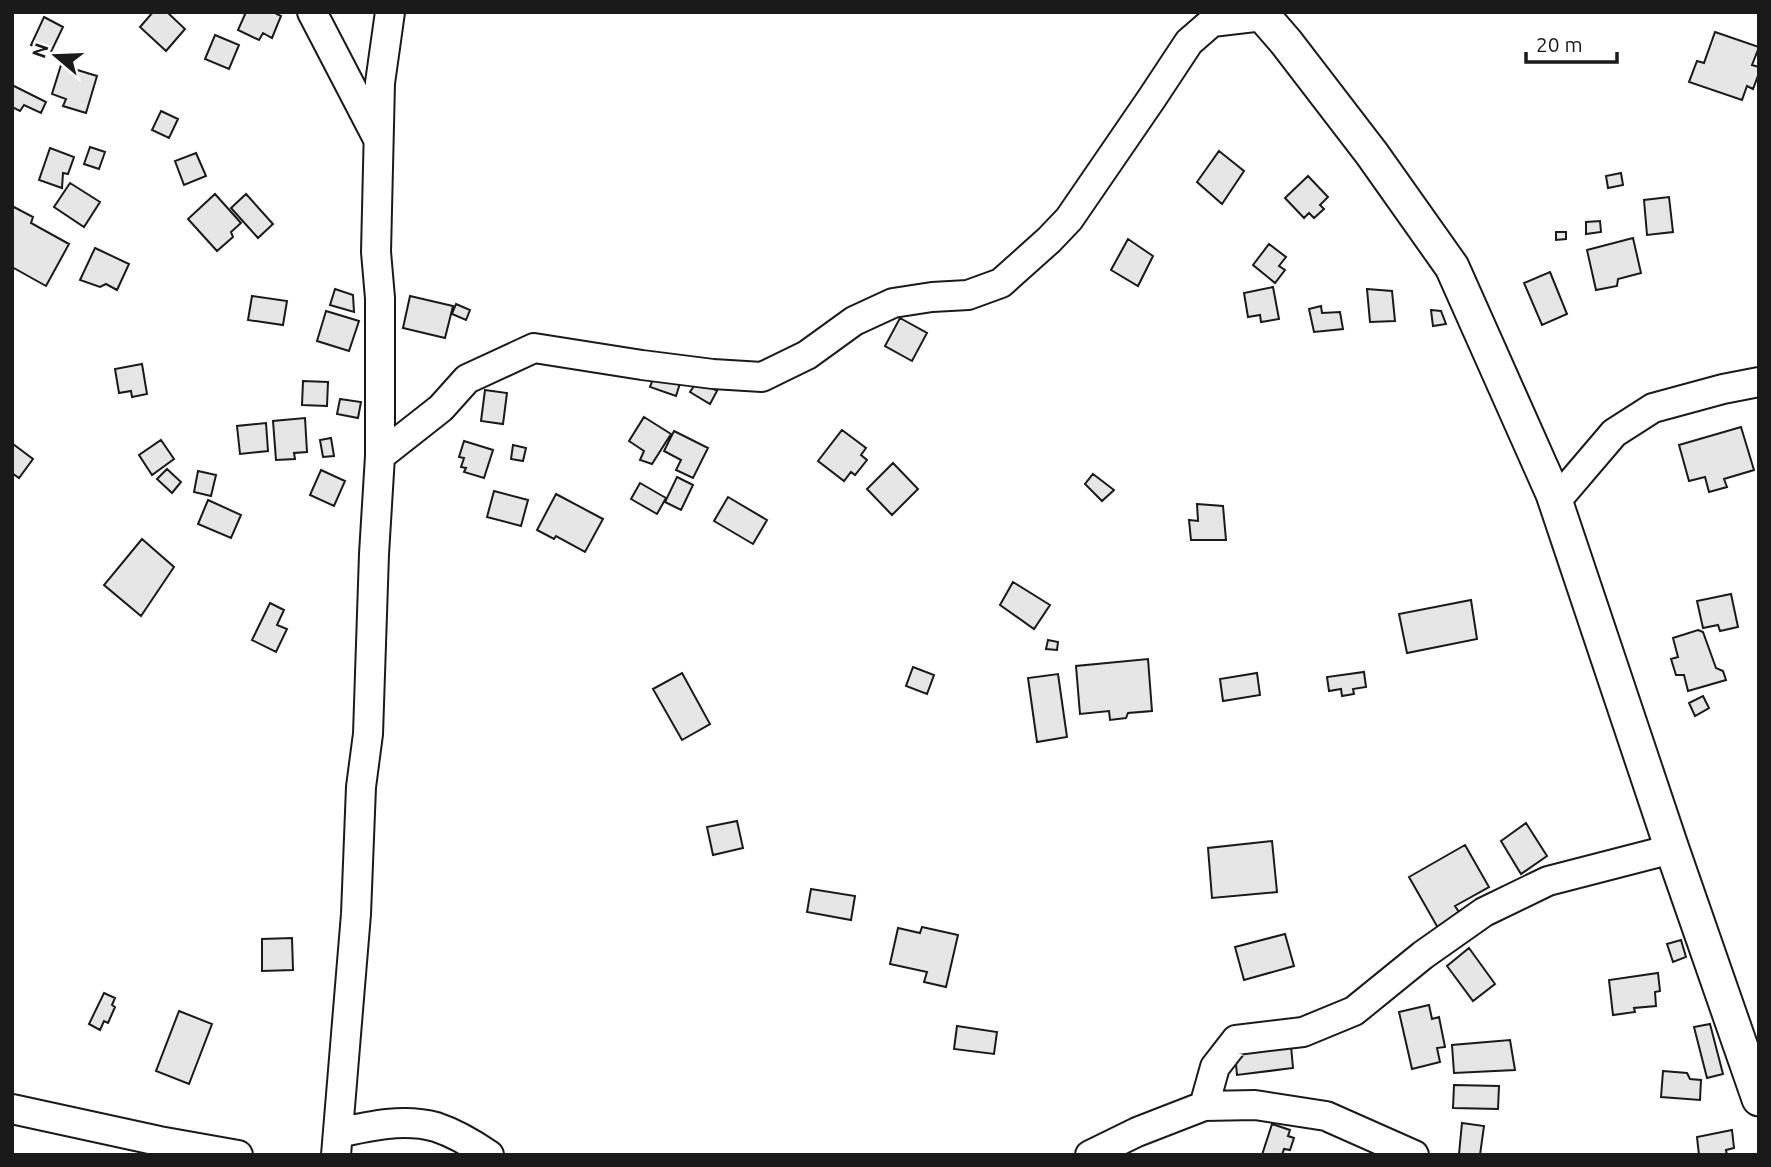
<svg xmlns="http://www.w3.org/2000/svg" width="1771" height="1167" font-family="Ubuntu,sans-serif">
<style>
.building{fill:#e6e6e6;stroke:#1a1a1a;stroke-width:2}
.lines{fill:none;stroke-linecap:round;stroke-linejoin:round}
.minor-casing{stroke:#1a1a1a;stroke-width:32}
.tertiary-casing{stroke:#1a1a1a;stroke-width:37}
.minor{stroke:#fff;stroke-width:28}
.tertiary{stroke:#fff;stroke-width:33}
</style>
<rect width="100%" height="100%" fill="#fff"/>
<!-- building -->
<path class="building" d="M153,12H167L185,29L166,51L140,27Z
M246,12H273L281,16L272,38L263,33L259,40L238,30Z
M44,17L63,27L50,54L31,45Z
M1715,32L1759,47L1752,65L1759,67V73L1753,89L1747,86L1742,100L1689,82L1697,61L1704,63Z
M215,35L239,45L229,69L205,59Z
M61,65L97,76L86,113L63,106L66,99L52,94Z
M12,85L46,102L41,113L24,105L20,111L12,107Z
M161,111L178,119L169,138L152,130Z
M90,147L105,152L99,169L84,164Z
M50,148L74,157L68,174L63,173L62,188L39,180Z
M1219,151L1244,171L1222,204L1197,182Z
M196,153L206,176L184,185L175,161Z
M1621,173L1623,185L1608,188L1606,176Z
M1308,176L1328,197L1320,205L1324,209L1314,218L1309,213L1304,218L1285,198Z
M70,183L100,202L84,227L54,207Z
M215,194L241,223L231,232L233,237L217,251L188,219Z
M246,194L273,224L258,238L231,208Z
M1669,197L1673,232L1647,235L1644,200Z
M12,206L33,217L31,223L69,244L46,286L12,267Z
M1600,221L1601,232L1586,234V222Z
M1556,232H1566V239L1556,240Z
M1633,238L1641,273L1618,279L1617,286L1596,290L1587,250Z
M1128,239L1153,256L1138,286L1111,270Z
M1269,244L1286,257L1279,266L1285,270L1275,283L1253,265Z
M95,248L129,264L117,290L106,284L100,287L80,280Z
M1550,272L1567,314L1542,325L1524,283Z
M1273,287L1279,319L1261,322L1260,315L1248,317L1244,293Z
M335,289L353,295L354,312L330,305Z
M1367,289L1392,291L1395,321L1370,322Z
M252,296L287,301L283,325L248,320Z
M410,296L453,306L445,338L403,328Z
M456,304L470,310L466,320L452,314Z
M1321,306L1322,313L1340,312L1343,329L1314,332L1309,309Z
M1431,310L1441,311L1446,324L1433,326Z
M326,311L359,321L349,351L317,341Z
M900,318L927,333L912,361L885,346Z
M142,364L147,394L132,397L131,391L119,393L115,369Z
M656,371L681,380L676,396L650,387Z
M698,380L717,391L710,404L690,392Z
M303,381L328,382L327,406L302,405Z
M485,390L507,393L503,424L481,421Z
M340,399L361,402L358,418L337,414Z
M644,417L671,434L652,464L640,460L644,451L629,441Z
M305,418L307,452L294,453L295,459L276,460L273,421Z
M266,423L268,451L240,454L237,426Z
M1741,427L1754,470L1724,479L1727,487L1709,492L1705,477L1689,481L1679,445Z
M842,430L866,448L861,455L867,460L855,475L851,472L844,481L818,461Z
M674,431L708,448L693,478L676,470L681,460L664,451Z
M331,438L334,456L323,457L320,440Z
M161,440L174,459L152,475L139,455Z
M464,441L493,450L484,478L464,472L466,468L461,467L464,458L459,457Z
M13,444L33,459L19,478L12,473Z
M513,445L526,448L523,461L511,459Z
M893,463L918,489L892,515L867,489Z
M167,469L181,482L172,493L157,479Z
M321,470L345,481L334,506L310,495Z
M198,471L216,475L211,496L194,492Z
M1093,474L1114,490L1102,501L1085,484Z
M677,477L693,485L681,510L665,502Z
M640,483L666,498L657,514L631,499Z
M494,491L528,500L521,526L487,517Z
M556,494L603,519L585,552L556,536L554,539L537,530Z
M728,497L767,520L753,544L714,521Z
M208,500L241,515L231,538L198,524Z
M1197,504L1223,506L1226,540H1191L1189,520L1198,521Z
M142,539L174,567L141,616L104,585Z
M1013,582L1050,605L1034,629L1000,605Z
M1731,594L1738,627L1720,631L1718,625L1703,628L1697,601Z
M1471,600L1477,639L1407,653L1399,614Z
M270,603L284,610L277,625L287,629L276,652L252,640Z
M1698,630L1703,632L1716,668L1723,671L1726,680L1688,691L1684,675H1676L1671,659L1678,657L1673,638Z
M1048,640L1058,642L1057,650L1046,649Z
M1148,659L1152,711L1128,713L1126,718L1110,720L1109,711L1080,714L1076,666Z
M913,667L934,675L927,694L906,686Z
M1364,672L1366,687L1353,689L1354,694L1342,696L1341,689L1329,691L1327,677Z
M682,673L710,724L682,740L653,689Z
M1257,673L1260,695L1223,701L1220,679Z
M1058,674L1067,737L1037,742L1028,678Z
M1703,696L1709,708L1695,716L1689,703Z
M737,821L743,848L713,855L707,827Z
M1526,823L1547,856L1521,874L1501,841Z
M1272,841L1277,892L1212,898L1208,848Z
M1465,845L1489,887L1455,906L1461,915L1438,928L1409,877Z
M811,889L855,896L851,920L807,912Z
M922,927L958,935L946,987L924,982L927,972L890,964L898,928L920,933Z
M1285,934L1294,966L1244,980L1235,947Z
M292,938L293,970L262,971V939Z
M1681,940L1686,957L1673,962L1667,944Z
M1469,948L1495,984L1473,1001L1447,966Z
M1658,973L1660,991L1655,992L1656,1006L1634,1008L1635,1012L1613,1015L1609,980Z
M104,993L115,998L112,1005L115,1007L108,1023L104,1021L100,1030L89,1024Z
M1429,1005L1432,1019L1439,1017L1445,1047L1437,1048L1440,1062L1412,1069L1399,1012Z
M179,1011L212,1024L189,1084L156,1071Z
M1710,1024L1723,1074L1707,1078L1694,1027Z
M957,1026L997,1032L994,1054L954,1049Z
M1510,1040L1515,1070L1454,1073L1452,1045Z
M1291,1046L1293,1068L1237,1075L1235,1053Z
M1663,1071L1687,1073L1690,1079L1701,1080L1700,1100L1661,1097Z
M1454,1085L1499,1086L1498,1109L1453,1108Z
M1462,1123L1484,1126L1480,1155L1459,1154Z
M1272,1124L1290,1130L1288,1136L1294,1138L1290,1150L1284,1149L1282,1155H1262Z
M1732,1130L1734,1148L1726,1150L1727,1155H1699L1697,1137Z"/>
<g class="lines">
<!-- minor casing -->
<g class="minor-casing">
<path id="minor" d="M312,12L377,137
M380,456L441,408L467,379L534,348L642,365L713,374L762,377L807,355L854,321L893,303L932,297L968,295L1001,283L1049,240L1069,219L1152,98L1189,42L1212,22L1263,16
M1556,501L1614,433L1653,408L1723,389L1759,382
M1204,1106L1215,1067L1236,1040L1303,1032L1354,1011L1423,955L1484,912L1548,881L1672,849
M12,1109L159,1141L238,1155
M338,1133C369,1126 404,1118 436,1127C454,1133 473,1144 489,1155
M336,1155L356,914L361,787L368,734L374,554L380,456V298L376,252L380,83L390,12
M1090,1155L1137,1132L1204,1106L1255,1105L1326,1116L1414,1155"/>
</g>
<!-- tertiary casing -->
<g class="tertiary-casing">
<path id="tertiary" d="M1260,12L1286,42L1372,154L1452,267L1553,494L1672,849L1759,1099"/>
</g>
<!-- minor -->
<use href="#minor" class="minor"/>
<!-- tertiary -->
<use href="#tertiary" class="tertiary"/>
</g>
<!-- border -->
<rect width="1771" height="1167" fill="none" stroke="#1a1a1a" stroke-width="28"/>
<!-- north arrow -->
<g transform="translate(56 56) rotate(289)" stroke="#ffffff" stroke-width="5" paint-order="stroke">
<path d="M0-5L12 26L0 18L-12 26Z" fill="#1a1a1a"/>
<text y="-10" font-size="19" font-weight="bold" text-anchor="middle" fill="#1a1a1a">N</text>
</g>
<!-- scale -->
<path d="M1526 52v10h91v-10" fill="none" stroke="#1a1a1a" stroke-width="3.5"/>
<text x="1536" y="52" font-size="21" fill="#1a1a1a" stroke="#ffffff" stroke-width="5" paint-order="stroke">20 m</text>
</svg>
